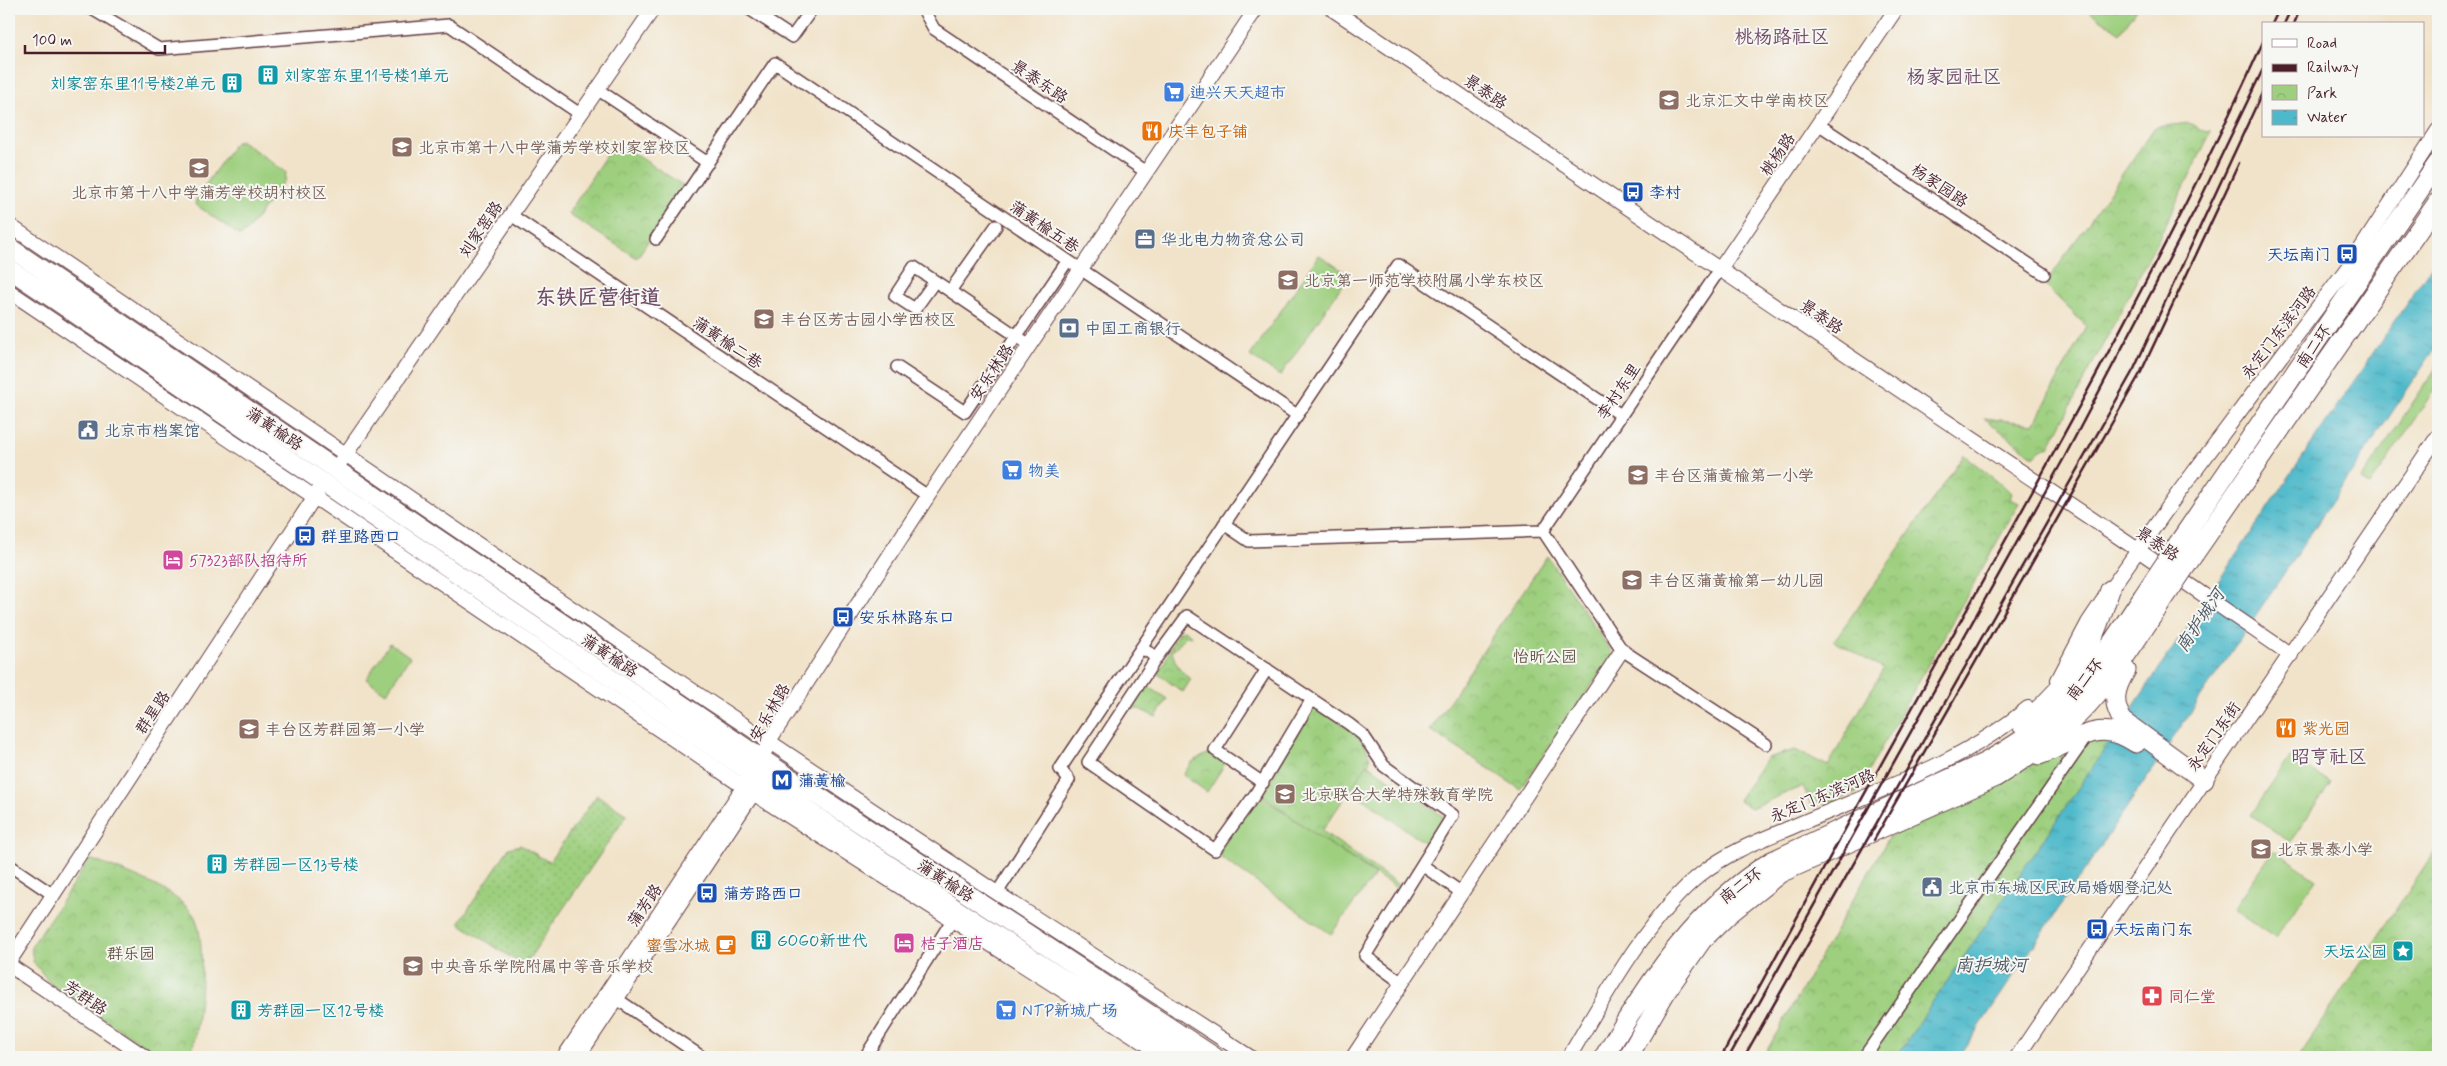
<svg xmlns="http://www.w3.org/2000/svg" width="2447" height="1066" font-family="Mynerve,'LXGW WenKai TC',sans-serif">
<style>
.grass{fill:#9dcf7e;stroke:#747754}
.park{fill:url(#park-crowns);stroke:#747754}
.garden{fill:url(#garden-dots);stroke:#747754}
.water{fill:url(#water-ripples);stroke:#4c6c7a}
.lines{fill:none;stroke-linecap:round;stroke-linejoin:round}
.minor-casing{stroke:#633c43;stroke-width:14}
.tertiary-casing{stroke:#633c43;stroke-width:16}
.primary-casing{stroke:#633c43;stroke-width:20}
.trunk-casing{stroke:#633c43;stroke-width:21}
.minor{stroke:#fff;stroke-width:11}
.tertiary{stroke:#fff;stroke-width:14}
.primary{stroke:#fff;stroke-width:18}
.trunk{stroke:#fff;stroke-width:19}
.rail{stroke:#4a1f2b;stroke-width:2.5}
.trunk-bridge-casing{stroke:#633c43;stroke-width:21;stroke-linecap:butt}
.trunk-bridge{stroke:#fff;stroke-width:19}
.labels{text-anchor:middle;stroke-width:4;stroke-linejoin:round;paint-order:stroke}
.culture-label{font-size:16px;fill:#0d838f;stroke:#f6f6f2;text-anchor:start}
.street-label{font-size:16px;fill:#4a1f2b;stroke:#f6f6f2}
.shop-label{font-size:16px;fill:#366cbe;stroke:#f6f6f2;text-anchor:start}
.education-label{font-size:16px;fill:#785e54;stroke:#f6f6f2;text-anchor:start}
.food-label{font-size:16px;fill:#c56008;stroke:#f6f6f2;text-anchor:start}
.transit-label{font-size:16px;fill:#164399;stroke:#f6f6f2;text-anchor:start}
.service-label{font-size:16px;fill:#4e5e75;stroke:#f6f6f2;text-anchor:start}
.hotel-label{font-size:16px;fill:#b23c85;stroke:#f6f6f2;text-anchor:start}
.park-label{font-size:16px;fill:#635444;stroke:#f6f6f2}
.health-label{font-size:16px;fill:#be3a42;stroke:#f6f6f2;text-anchor:start}
.water-label{font-size:18px;font-style:italic;fill:#4b5563;stroke:#f6f6f2}
.quarter-label{font-size:19px;fill:#704b66;stroke:#f6f6f2}
.district-label{font-size:21px;font-weight:bold;fill:#704b66;stroke:#f6f6f2}
</style>
<defs>
<pattern id="park-crowns" width="20" height="18" patternUnits="userSpaceOnUse" patternTransform="scale(1.25)"><rect width="20" height="18" fill="#9dcf7e"/><path d="M2 6a3 3 0 1 1 6 0M12 15a3 3 0 1 1 6 0" fill="none" stroke="#89b16d"/></pattern>
<pattern id="garden-dots" width="8" height="8" patternUnits="userSpaceOnUse" patternTransform="scale(1.25)"><rect width="8" height="8" fill="#9dcf7e"/><path d="M2 2h.1M6 6h.1" fill="none" stroke="#89b16d" stroke-width="1.8" stroke-linecap="round"/></pattern>
<pattern id="water-ripples" width="26" height="14" patternUnits="userSpaceOnUse" patternTransform="scale(1.25)"><rect width="26" height="14" fill="#4eb9ca"/><path d="M2 4q2-2 4 0t4 0M15 11q2-2 4 0t4 0" fill="none" stroke="#4396a4"/></pattern>
</defs>
<rect width="100%" height="100%" fill="#f6f6f2"/>
<filter id="ink" filterUnits="userSpaceOnUse"><feTurbulence type="fractalNoise" baseFrequency=".02" numOctaves="2"/><feDisplacementMap in="SourceGraphic" scale="10" xChannelSelector="R" yChannelSelector="G"/><feConvolveMatrix kernelMatrix="1 2 1 2 8 2 1 2 1" color-interpolation-filters="sRGB"/></filter>
<filter id="wash" filterUnits="userSpaceOnUse"><feTurbulence type="fractalNoise" baseFrequency=".0096" numOctaves="4" result="noise"/><feDisplacementMap in="SourceGraphic" scale="20" xChannelSelector="R" yChannelSelector="G"/><feGaussianBlur stdDeviation="1.12" result="paint"/><feColorMatrix in="noise" values="0 0 0 0 0 0 0 0 0 0 0 0 0 0 0 0 0 1.4 0 .05"/><feComposite in="paint" operator="in"/></filter>
<g filter="url(#wash)">
<rect width="100%" height="100%" fill="#f1e3c9"/>
<!-- grass -->
<path class="grass" d="M2086,9H2137L2120,33Z
M240,140L286,172L285,180L247,231L240,236L195,204L197,197L234,144Z
M1319,255L1349,275L1280,376L1250,356Z
M2438,365V384L2370,486L2361,480Z
M390,643L410,657L386,693L366,679Z
M2291,756L2331,783L2290,842L2251,815Z
M1367,764L1444,817L1426,844L1350,789Z
M1256,793L1375,875L1331,934L1217,855Z
M2274,850L2316,879L2275,938L2233,909Z"/>
<!-- park -->
<path class="park" d="M2189,123L2204,131L2211,132L2159,238L2049,447L2041,450L2034,457L1984,418L2034,424L2086,326L2045,285L2155,127Z
M615,141L684,186L637,258L568,214Z
M1964,455L2012,493L2010,499L2019,503L1856,793L1812,807L1803,786L1751,808L1738,800L1767,758L1795,750L1828,766L1883,669L1834,641Z
M1547,556L1613,654L1520,789L1430,730Z
M1184,630L1192,636H1186L1172,651C1175,664 1180,671 1191,679L1183,692L1158,674C1167,660 1170,646 1179,631Z
M1145,684L1167,699L1156,717L1137,708L1131,710L1126,707Z
M1310,705C1330,718 1368,733 1370,760L1322,831L1400,886L1398,889L1313,833L1261,794L1272,779Z
M2113,738L1896,1057H1763L1889,837L2077,742Z
M1211,752L1226,762L1207,792L1183,775L1192,762Z
M2438,846V1057H2298Z
M90,859C121,871 172,887 193,914C209,935 199,1032 190,1057H162L51,985L33,961L31,947Z"/>
<!-- garden -->
<path class="garden" d="M597,795L627,815L524,966L459,923L509,848L520,845L549,862Z"/>
<!-- water -->
<path class="water" d="M2438,257V344L1959,1057H1896Z"/>
</g>
<g filter="url(#ink)">
<g class="lines">
<!-- minor casing -->
<g class="minor-casing">
<path id="minor" d="M92,9L159,49L449,25L580,114
M749,9L792,37L812,9
M923,9L934,29L1146,172
M597,89L708,163
M1818,124L2044,274
M511,215L928,496
M656,239L775,63L1297,415
M935,281L914,267L895,296L915,309L935,281L1030,345
M950,291L996,226
M897,367L965,412L1064,266
M1224,524L1249,541L1543,531L1622,650L1766,744
M1543,531L1720,269
M1141,648L1157,657L1187,616L1349,724L1363,735L1384,766L1453,815L1365,956L1402,983
M1157,657L1088,762L1215,850L1256,793L1312,699
M1263,783L1215,750L1267,669
M9,865L52,894
M1422,865L1462,893
M997,893L1069,780L1060,769L1398,265L1621,415
M617,999L702,1057
M865,1057L951,922
M1864,1057L2087,736"/>
</g>
<!-- tertiary casing -->
<g class="tertiary-casing">
<path id="tertiary" d="M1332,9L2138,550L2291,655
M9,225L708,701L997,893L1250,1057
M1720,269L1896,9
M9,291L753,793L1167,1057
M341,461L653,9
M2058,680L2088,623L2110,590L2179,492L2354,259L2438,130
M9,962L319,490
M9,965L145,1057
M564,1057L762,759L769,741L928,496L1256,9
M578,1057L758,786
M1353,1057L1622,650
M1569,1057C1603,999 1649,915 1701,874C1728,852 1761,840 1792,827C1873,792 1959,765 2028,708
M2017,1057L2438,436"/>
</g>
<!-- primary casing -->
<g class="primary-casing">
<path id="primary" d="M9,247L762,759L1215,1057
M9,269C400,533 787,804 1185,1057"/>
</g>
<!-- trunk casing -->
<g class="trunk-casing">
<path id="trunk" d="M2178,544L2438,163
M2194,554L2438,202
M2126,670C2115,688 2111,702 2123,721L2204,780
M2022,725C2043,707 2071,679 2084,655C2096,635 2102,612 2110,590
M2039,755C2077,742 2097,716 2136,743
M1604,1057C1650,980 1695,909 1772,861L1986,762C2013,747 2039,730 2060,708C2092,676 2117,635 2142,598
M1628,1057L1667,990L1702,940L1730,913L1780,873L1994,778C2020,762 2045,745 2068,724C2104,693 2130,648 2157,609"/>
</g>
<!-- minor -->
<use href="#minor" class="minor"/>
<!-- tertiary -->
<use href="#tertiary" class="tertiary"/>
<!-- primary -->
<use href="#primary" class="primary"/>
<!-- trunk -->
<use href="#trunk" class="trunk"/>
<!-- rail -->
<path class="rail" d="M2272,24L2279,9
M2284,24L2291,9
M2294,24L2300,9
M1874,840L2141,372L2239,163
M1721,1057C1795,920 1870,783 1946,647C2057,448 2169,249 2263,42
M1729,1057L2064,458L2199,202L2263,69
M1744,1057L2134,369L2263,91"/>
<!-- trunk-bridge casing -->
<g class="trunk-bridge-casing">
<path id="trunk-bridge" d="M2142,598L2178,544
M2157,609L2194,554"/>
</g>
<!-- trunk-bridge -->
<use href="#trunk-bridge" class="trunk-bridge"/>
</g>
</g>
<!-- icons -->
<defs>
<g id="building-square" transform="scale(1.125)"><rect x="-9" y="-9" width="18" height="18" rx="4" fill="#0f9aa8" stroke="#f6f6f2"/><path d="M-4-6H4V6H1V3H-1V6H-4ZM-2.5-4.3h1.7v1.8h-1.7ZM.8-4.3h1.7v1.8H.8ZM-2.5-1h1.7V.8h-1.7ZM.8-1h1.7V.8H.8Z" fill="#fff"/></g>
<g id="supermarket-square" transform="scale(1.125)"><rect x="-9" y="-9" width="18" height="18" rx="4" fill="#3f7fe0" stroke="#f6f6f2"/><path d="M-6-5.5h2.5l.6 2H6L4.5 2H-2.5L-4.4-4H-6ZM-1.5 3.2a1.3 1.3 0 1 0 .1 0ZM3 3.2a1.3 1.3 0 1 0 .1 0Z" fill="#fff"/></g>
<g id="school-square" transform="scale(1.125)"><rect x="-9" y="-9" width="18" height="18" rx="4" fill="#8d6e63" stroke="#f6f6f2"/><path d="M0-5L7-2L0 1L-7-2ZM-4 1L0 2.5L4 1V4Q0 6-4 4Z" fill="#fff"/></g>
<g id="restaurant-square" transform="scale(1.125)"><rect x="-9" y="-9" width="18" height="18" rx="4" fill="#e8710a" stroke="#f6f6f2"/><path d="M-5-6h1v4h1v-4h1v4h1v-4h1v5L-1.5 .5V6h-2V.5L-5-1ZM5-6V6H3V1.5H1.5Q1.5-4 5-6Z" fill="#fff"/></g>
<g id="bus-square" transform="scale(1.125)"><rect x="-9" y="-9" width="18" height="18" rx="4" fill="#1a4fb4" stroke="#f6f6f2"/><path d="M-5-6H5V4H4V6H2V4H-2V6H-4V4H-5ZM-3.5-4V0h7V-4ZM-3.5 1.2v1.5H-2V1.2ZM2 1.2v1.5H3.5V1.2Z" fill="#fff"/></g>
<g id="office-square" transform="scale(1.125)"><rect x="-9" y="-9" width="18" height="18" rx="4" fill="#5c6f8a" stroke="#f6f6f2"/><path d="M-6-3h4V-5.5h4V-3h4V5H-6ZM-1-4.5V-3h2v-1.5ZM-6 0V1H6V0Z" fill="#fff"/></g>
<g id="bank-square" transform="scale(1.125)"><rect x="-9" y="-9" width="18" height="18" rx="4" fill="#5c6f8a" stroke="#f6f6f2"/><path d="M-6-4H6V4H-6ZM0-2.3a2.3 2.3 0 1 0 0 4.6a2.3 2.3 0 1 0 0-4.6Z" fill="#fff"/></g>
<g id="civic-square" transform="scale(1.125)"><rect x="-9" y="-9" width="18" height="18" rx="4" fill="#5c6f8a" stroke="#f6f6f2"/><path d="M-.6-6.5H3V-4.5H.6V-3L4-1V1h2V6H-6V1h2V-1L-.6-3ZM-1.2 2.5V6h2.4V2.5Z" fill="#fff"/></g>
<g id="hotel-square" transform="scale(1.125)"><rect x="-9" y="-9" width="18" height="18" rx="4" fill="#d1479c" stroke="#f6f6f2"/><path d="M-6-4.5h1.5V1H6V5H4.5V3h-9V5H-6ZM-4 0a1.8 1.8 0 1 1 3.6 0ZM.5 0V-2.5h3Q6-2.5 6 0Z" fill="#fff"/></g>
<g id="metro-square" transform="scale(1.125)"><rect x="-9" y="-9" width="18" height="18" rx="4" fill="#1a4fb4" stroke="#f6f6f2"/><path d="M-5.5 5V-5H-3L0 0L3-5H5.5V5H3V-.5L0 4L-3-.5V5Z" fill="#fff"/></g>
<g id="university-square" transform="scale(1.125)"><rect x="-9" y="-9" width="18" height="18" rx="4" fill="#8d6e63" stroke="#f6f6f2"/><path d="M0-5L7-2L0 1L-7-2ZM-4 1L0 2.5L4 1V4Q0 6-4 4Z" fill="#fff"/></g>
<g id="cafe-square" transform="scale(1.125)"><rect x="-9" y="-9" width="18" height="18" rx="4" fill="#e8710a" stroke="#f6f6f2"/><path d="M-5.5-4.5H6V0H3Q3 3.5 0 3.5H-2.5Q-5.5 3.5-5.5 0ZM3-3.2v2h1.7v-2ZM-6 4.5H4V6H-6Z" fill="#fff"/></g>
<g id="sight-square" transform="scale(1.125)"><rect x="-9" y="-9" width="18" height="18" rx="4" fill="#0f9aa8" stroke="#f6f6f2"/><path d="M0-6L1.8-2.2L6-1.7L2.9 1.2L3.7 5.4L0 3.3L-3.7 5.4L-2.9 1.2L-6-1.7L-1.8-2.2Z" fill="#fff"/></g>
<g id="pharmacy-square" transform="scale(1.125)"><rect x="-9" y="-9" width="18" height="18" rx="4" fill="#e0444e" stroke="#f6f6f2"/><path d="M-2-6h4v4h4v4h-4v4h-4v-4h-4v-4h4Z" fill="#fff"/></g>
</defs>
<g fill-rule="evenodd">
<use href="#building-square" x="268" y="75"/>
<use href="#building-square" x="232" y="83"/>
<use href="#supermarket-square" x="1174" y="92"/>
<use href="#school-square" x="1669" y="100"/>
<use href="#restaurant-square" x="1152" y="131"/>
<use href="#school-square" x="402" y="147"/>
<use href="#school-square" x="199" y="168"/>
<use href="#bus-square" x="1633" y="192"/>
<use href="#office-square" x="1145" y="239"/>
<use href="#bus-square" x="2347" y="254"/>
<use href="#school-square" x="1288" y="280"/>
<use href="#school-square" x="764" y="319"/>
<use href="#bank-square" x="1069" y="328"/>
<use href="#civic-square" x="88" y="430"/>
<use href="#supermarket-square" x="1012" y="470"/>
<use href="#school-square" x="1638" y="475"/>
<use href="#bus-square" x="305" y="536"/>
<use href="#hotel-square" x="173" y="560"/>
<use href="#school-square" x="1632" y="580"/>
<use href="#bus-square" x="843" y="617"/>
<use href="#restaurant-square" x="2286" y="728"/>
<use href="#school-square" x="249" y="729"/>
<use href="#metro-square" x="782" y="780"/>
<use href="#university-square" x="1285" y="794"/>
<use href="#school-square" x="2261" y="849"/>
<use href="#building-square" x="217" y="864"/>
<use href="#civic-square" x="1932" y="887"/>
<use href="#bus-square" x="707" y="893"/>
<use href="#bus-square" x="2097" y="929"/>
<use href="#building-square" x="761" y="940"/>
<use href="#hotel-square" x="904" y="943"/>
<use href="#cafe-square" x="726" y="945"/>
<use href="#sight-square" x="2403" y="951"/>
<use href="#school-square" x="413" y="966"/>
<use href="#pharmacy-square" x="2152" y="996"/>
<use href="#building-square" x="241" y="1010"/>
<use href="#supermarket-square" x="1006" y="1010"/>
</g>
<g class="labels">
<!-- culture labels -->
<g class="culture-label">
<text x="284" y="81">刘家窑东里11号楼1单元</text>
<text x="216" y="89" text-anchor="end">刘家窑东里11号楼2单元</text>
<text x="233" y="870">芳群园一区13号楼</text>
<text x="777" y="946">GOGO新世代</text>
<text x="2387" y="957" text-anchor="end">天坛公园</text>
<text x="257" y="1016">芳群园一区12号楼</text>
</g>
<!-- street labels -->
<g class="street-label">
<text transform="translate(1040 81) rotate(34)" y="6">景泰东路</text>
<text transform="translate(1486 91) rotate(34)" y="6">景泰路</text>
<text transform="translate(1777 154) rotate(-56)" y="6">桃杨路</text>
<text transform="translate(1940 185) rotate(34)" y="6">杨家园路</text>
<text transform="translate(1045 226) rotate(34)" y="6">蒲黄榆五巷</text>
<text transform="translate(480 229) rotate(-56)" y="6">刘家窑路</text>
<text transform="translate(1822 316) rotate(34)" y="6">景泰路</text>
<text transform="translate(2278 332) rotate(-53)" y="6">永定门东滨河路</text>
<text transform="translate(728 342) rotate(34)" y="6">蒲黄榆二巷</text>
<text transform="translate(2313 346) rotate(-56)" y="6">南二环</text>
<text transform="translate(991 372) rotate(-56)" y="6">安乐林路</text>
<text transform="translate(1618 391) rotate(-56)" y="6">李村东里</text>
<text transform="translate(275 428) rotate(34)" y="6">蒲黄榆路</text>
<text transform="translate(2158 543) rotate(34)" y="6">景泰路</text>
<text transform="translate(610 655) rotate(34)" y="6">蒲黄榆路</text>
<text transform="translate(2084 679) rotate(-52)" y="6">南二环</text>
<text transform="translate(152 712) rotate(-56)" y="6">群星路</text>
<text transform="translate(769 712) rotate(-60)" y="6">安乐林路</text>
<text transform="translate(2213 736) rotate(-55)" y="6">永定门东街</text>
<text transform="translate(1822 795) rotate(-23)" y="6">永定门东滨河路</text>
<text transform="translate(946 880) rotate(33)" y="6">蒲黄榆路</text>
<text transform="translate(1740 885) rotate(-37)" y="6">南二环</text>
<text transform="translate(644 905) rotate(-56)" y="6">蒲芳路</text>
<text transform="translate(86 997) rotate(34)" y="6">芳群路</text>
</g>
<!-- shop labels -->
<g class="shop-label">
<text x="1190" y="98">迪兴天天超市</text>
<text x="1028" y="476">物美</text>
<text x="1022" y="1016">NTP新城广场</text>
</g>
<!-- education labels -->
<g class="education-label">
<text x="1685" y="106">北京汇文中学南校区</text>
<text x="418" y="153">北京市第十八中学蒲芳学校刘家窑校区</text>
<text x="199" y="198" text-anchor="middle">北京市第十八中学蒲芳学校胡村校区</text>
<text x="1304" y="286">北京第一师范学校附属小学东校区</text>
<text x="780" y="325">丰台区芳古园小学西校区</text>
<text x="1654" y="481">丰台区蒲黄榆第一小学</text>
<text x="1648" y="586">丰台区蒲黄榆第一幼儿园</text>
<text x="265" y="735">丰台区芳群园第一小学</text>
<text x="1301" y="800">北京联合大学特殊教育学院</text>
<text x="2277" y="855">北京景泰小学</text>
<text x="429" y="972">中央音乐学院附属中等音乐学校</text>
</g>
<!-- food labels -->
<g class="food-label">
<text x="1168" y="137">庆丰包子铺</text>
<text x="2302" y="734">紫光园</text>
<text x="710" y="951" text-anchor="end">蜜雪冰城</text>
</g>
<!-- transit labels -->
<g class="transit-label">
<text x="1649" y="198">李村</text>
<text x="2331" y="260" text-anchor="end">天坛南门</text>
<text x="321" y="542">群里路西口</text>
<text x="859" y="623">安乐林路东口</text>
<text x="798" y="786">蒲黄榆</text>
<text x="723" y="899">蒲芳路西口</text>
<text x="2113" y="935">天坛南门东</text>
</g>
<!-- service labels -->
<g class="service-label">
<text x="1161" y="245">华北电力物资总公司</text>
<text x="1085" y="334">中国工商银行</text>
<text x="104" y="436">北京市档案馆</text>
<text x="1948" y="893">北京市东城区民政局婚姻登记处</text>
</g>
<!-- hotel labels -->
<g class="hotel-label">
<text x="189" y="566">57323部队招待所</text>
<text x="920" y="949">桔子酒店</text>
</g>
<!-- park labels -->
<g class="park-label">
<text x="1545" y="662">怡昕公园</text>
<text x="131" y="959">群乐园</text>
</g>
<!-- health labels -->
<g class="health-label">
<text x="2168" y="1002">同仁堂</text>
</g>
<!-- water labels -->
<g class="water-label">
<text transform="translate(2200 620) rotate(-56)" y="6">南护城河</text>
<text x="1991" y="971">南护城河</text>
</g>
<!-- quarter labels -->
<g class="quarter-label">
<text x="1782" y="43">桃杨路社区</text>
<text x="1954" y="83">杨家园社区</text>
<text x="2329" y="763">昭亨社区</text>
</g>
<!-- district labels -->
<g class="district-label">
<text x="598" y="304">东铁匠营街道</text>
</g>
</g>
<!-- margin -->
<rect width="2447" height="1066" fill="none" stroke="#f6f6f2" stroke-width="30"/>
<!-- legend -->
<rect x="2262" y="22" width="162" height="115" fill="#f6f6f2" stroke="#b1a0a2"/>
<rect x="2272" y="39" width="25" height="8" fill="#ffffff" stroke="#b1a0a2"/>
<text x="2307" y="48" font-size="15" fill="#4a1f2b">Road</text>
<rect x="2272" y="64" width="25" height="8" fill="#4a1f2b" stroke="#b1a0a2"/>
<text x="2307" y="72" font-size="15" fill="#4a1f2b">Railway</text>
<rect x="2272" y="85" width="25" height="15" fill="url(#park-crowns)" stroke="#b1a0a2"/>
<text x="2307" y="98" font-size="15" fill="#4a1f2b">Park</text>
<rect x="2272" y="110" width="25" height="15" fill="url(#water-ripples)" stroke="#b1a0a2"/>
<text x="2307" y="122" font-size="15" fill="#4a1f2b">Water</text>
<!-- scale -->
<path d="M25 45v8h140v-8" fill="none" stroke="#4a1f2b" stroke-width="2.5"/>
<text x="32" y="45" font-size="15" fill="#4a1f2b" stroke="#f6f6f2" stroke-width="4" paint-order="stroke">100 m</text>
</svg>
